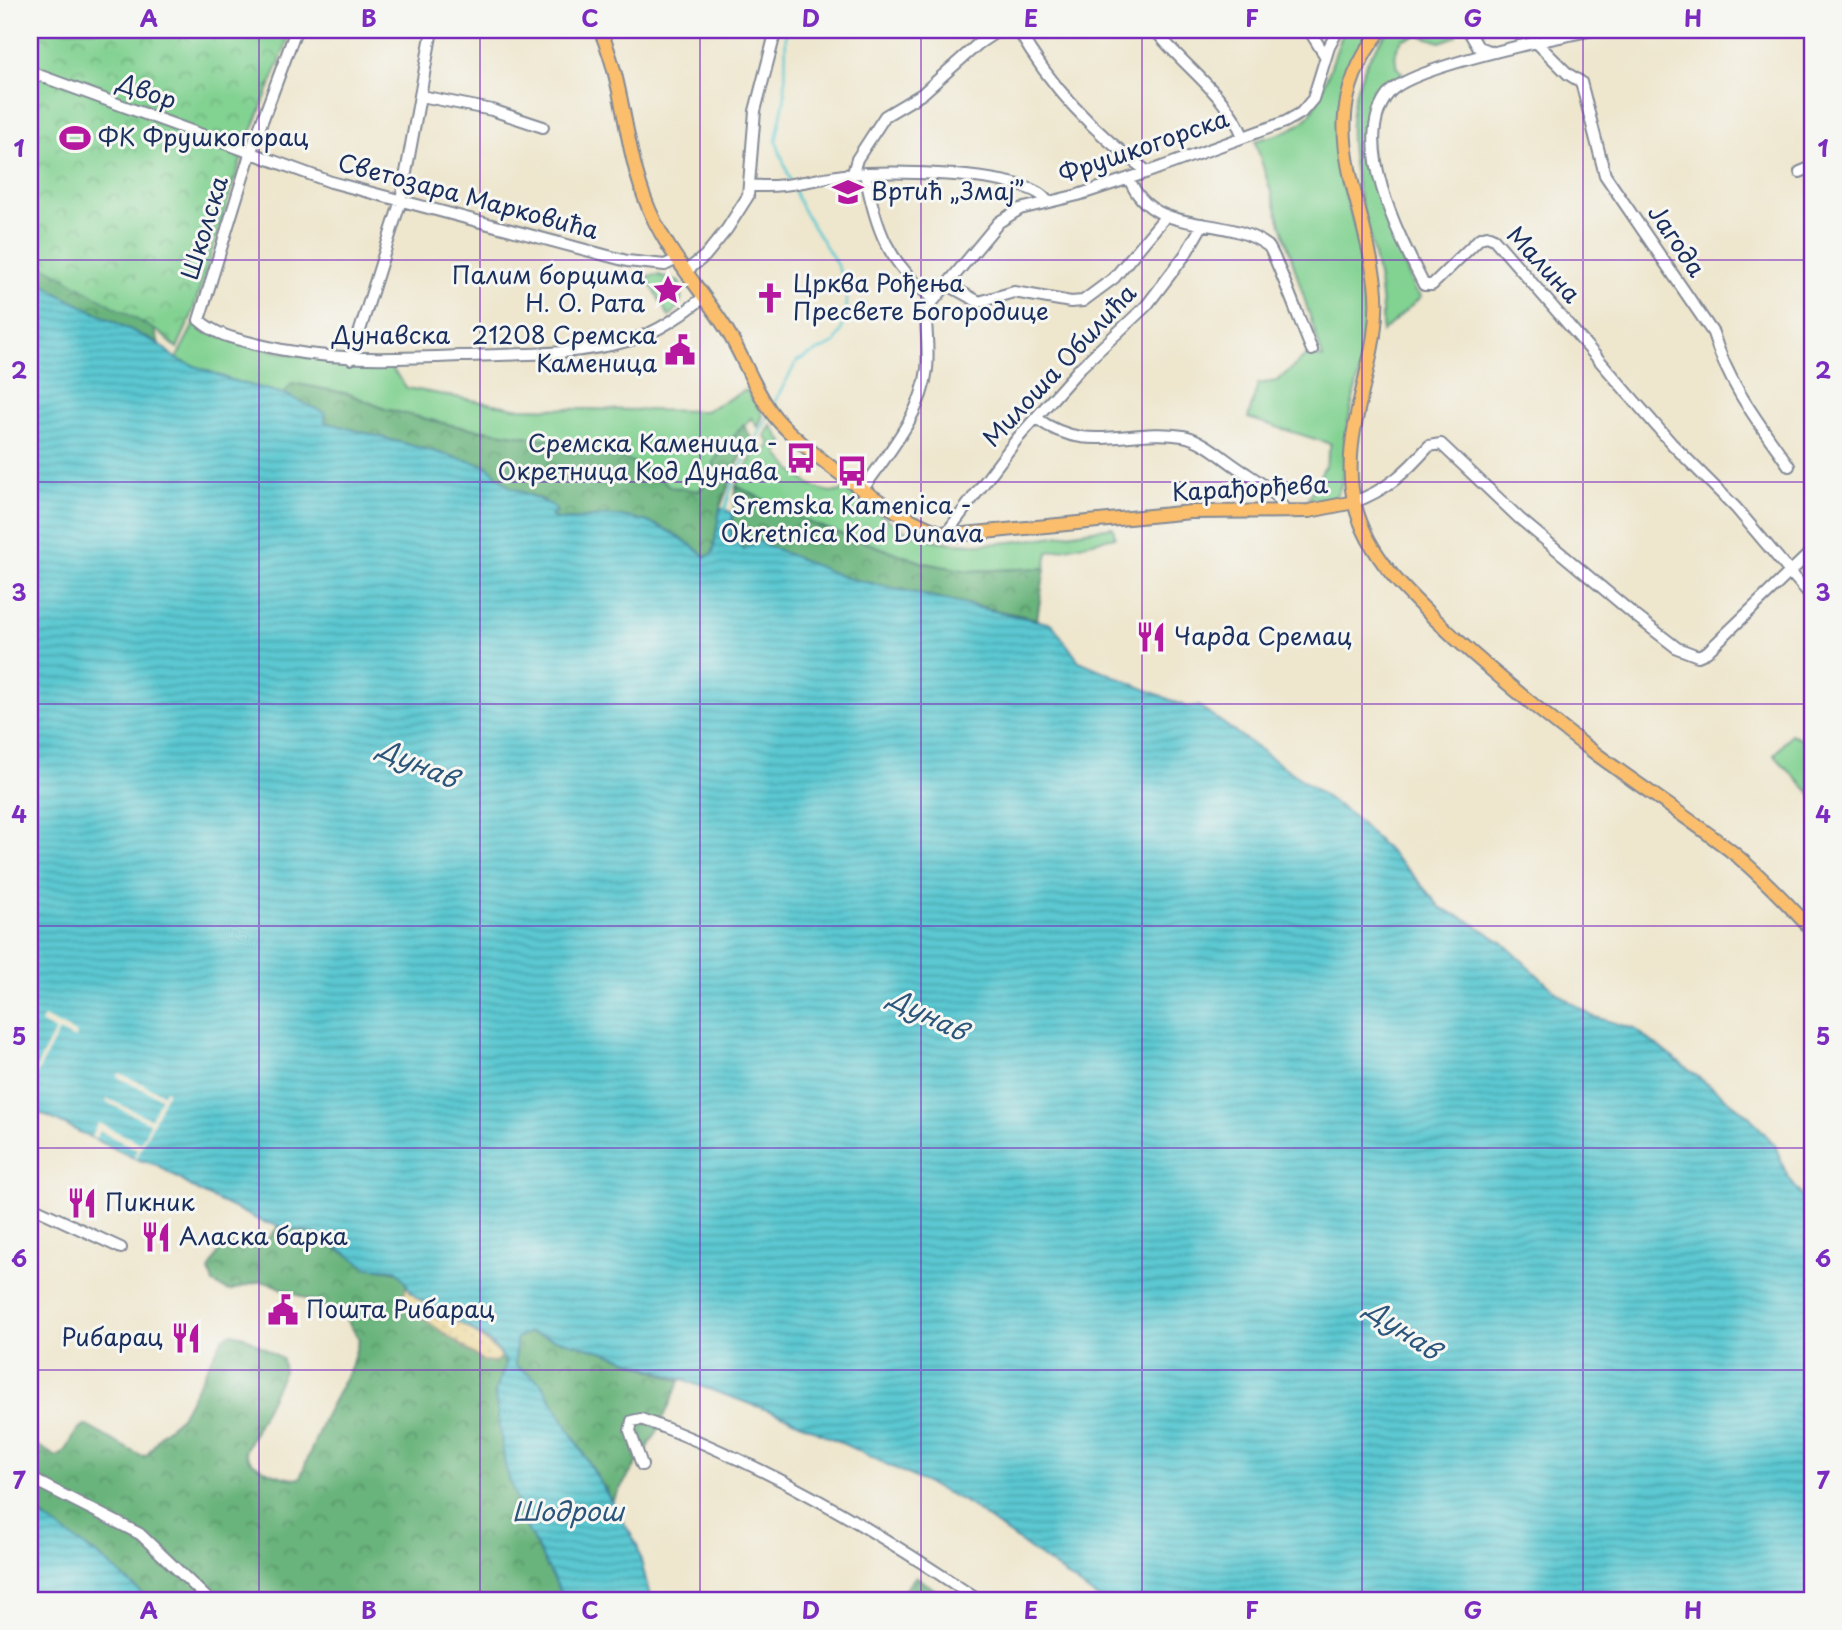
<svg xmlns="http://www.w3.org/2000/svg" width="1842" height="1630" font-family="'Playpen Sans',sans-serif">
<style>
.grass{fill:#82d292;stroke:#4e8078;stroke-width:2}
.forest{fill:url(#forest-crowns);stroke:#42726d;stroke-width:2}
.sand{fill:url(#sand-dots);stroke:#84847e;stroke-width:2}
.park{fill:url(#park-crowns);stroke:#4e8078;stroke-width:2}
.water{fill:url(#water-rules);stroke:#3b7c98;stroke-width:2}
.pier{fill:#eee6cd}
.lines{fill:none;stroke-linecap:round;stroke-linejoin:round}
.stream{stroke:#5bc8d1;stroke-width:2.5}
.minor-casing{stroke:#848a96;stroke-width:14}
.major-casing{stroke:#848a96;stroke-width:16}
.minor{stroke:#fff;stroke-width:10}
.major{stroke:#fabe6d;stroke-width:12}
.grid{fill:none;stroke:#7b2cbf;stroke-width:2;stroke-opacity:0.55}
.labels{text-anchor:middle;stroke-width:6;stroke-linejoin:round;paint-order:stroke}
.street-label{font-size:24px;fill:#1b2f5e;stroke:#f6f6f2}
.poi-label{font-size:24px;fill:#1b2f5e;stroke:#f6f6f2;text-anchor:start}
.water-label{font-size:26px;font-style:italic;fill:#2b557b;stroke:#f6f6f2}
.neatline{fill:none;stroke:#7b2cbf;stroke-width:2.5}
.grid-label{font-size:23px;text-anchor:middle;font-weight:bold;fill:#7b2cbf}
</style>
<defs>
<pattern id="forest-crowns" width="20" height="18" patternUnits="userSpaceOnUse" patternTransform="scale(1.75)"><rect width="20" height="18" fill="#69b47c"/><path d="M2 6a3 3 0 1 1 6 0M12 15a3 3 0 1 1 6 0" fill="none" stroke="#569369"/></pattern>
<pattern id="sand-dots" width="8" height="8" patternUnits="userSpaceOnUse" patternTransform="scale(1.75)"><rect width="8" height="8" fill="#eeda9e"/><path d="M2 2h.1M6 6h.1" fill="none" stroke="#ccbb8a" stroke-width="1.8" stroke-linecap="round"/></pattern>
<pattern id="park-crowns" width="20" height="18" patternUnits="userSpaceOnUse" patternTransform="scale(1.75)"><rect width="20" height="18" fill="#82d292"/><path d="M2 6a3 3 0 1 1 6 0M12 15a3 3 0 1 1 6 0" fill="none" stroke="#6aab7a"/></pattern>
<pattern id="water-rules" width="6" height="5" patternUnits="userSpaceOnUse" patternTransform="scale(1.75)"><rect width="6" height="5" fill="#5bc8d1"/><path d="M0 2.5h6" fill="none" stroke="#4aa3ad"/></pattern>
</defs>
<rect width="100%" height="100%" fill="#f6f6f2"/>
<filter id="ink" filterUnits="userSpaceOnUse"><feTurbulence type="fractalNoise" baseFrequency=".0143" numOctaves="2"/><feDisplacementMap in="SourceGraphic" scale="14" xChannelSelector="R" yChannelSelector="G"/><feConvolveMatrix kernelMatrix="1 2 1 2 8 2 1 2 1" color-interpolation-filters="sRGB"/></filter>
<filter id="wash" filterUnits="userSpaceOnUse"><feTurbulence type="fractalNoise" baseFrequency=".00686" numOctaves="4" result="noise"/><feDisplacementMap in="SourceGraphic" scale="28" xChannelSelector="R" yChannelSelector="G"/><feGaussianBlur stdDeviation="1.57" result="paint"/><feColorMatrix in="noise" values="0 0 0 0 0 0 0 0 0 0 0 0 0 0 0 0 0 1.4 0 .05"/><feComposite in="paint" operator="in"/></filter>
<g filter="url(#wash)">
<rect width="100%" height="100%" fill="#eee6cd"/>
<!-- grass -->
<path class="grass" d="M1344,30H1369C1344,72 1332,124 1340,173C1348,216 1369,257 1369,302C1370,345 1355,385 1347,427C1342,452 1349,476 1335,498L1308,499L1326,464L1331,444L1248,418L1258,384L1277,381L1307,355L1323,358L1255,141C1271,136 1291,132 1305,120C1319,109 1336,49 1344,30Z
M1389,30H1460L1455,37L1440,42L1419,35L1403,39C1392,51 1393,65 1405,76C1331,116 1394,236 1415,291L1421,297L1382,332C1388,225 1304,131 1389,30Z
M194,324C252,355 325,359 389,365L407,388L515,408L705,411L746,390L763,415L758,427L751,418L714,461V473L699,491L670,488L657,475L573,443L455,426L385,409L349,394L293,383L284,394L234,381L176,359Z
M771,425L783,442L778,454C794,474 820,499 846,490C865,503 884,519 905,530C961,559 1052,535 1113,527L1115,537L1048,552L1045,568L968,571L924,563L810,523L736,486L758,446L766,454L770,443L765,436Z
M1791,734L1812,743V795L1774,755Z"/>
<!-- forest -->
<path class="forest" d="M30,243L145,300L159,344L60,295L30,275Z
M292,383L349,394L385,409L455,426L573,443L628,460L657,475L670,487L699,491L714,473V461L743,425L752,438L736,466L720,508L713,553L706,557C675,530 643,514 602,516C585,517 569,522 553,518L544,500L509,487L487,466L325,422L284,394Z
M736,486L810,523L924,563L968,571L1045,568L1037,619L843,577L757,542L744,549L731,536Z
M279,1226L319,1235L332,1247L378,1269L398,1272L406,1281V1306L410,1309L483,1361L495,1362L503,1356L506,1363L495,1393L505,1466L565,1600H149L103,1559L30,1508V1421L34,1429L35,1444L57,1457C72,1451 71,1430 85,1425L141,1456L147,1455L163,1432L181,1417L223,1338L232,1333L244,1336L276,1355L282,1359L284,1371L245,1451C248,1466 286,1482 300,1478L324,1418L351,1367L359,1339L343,1314L274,1285L261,1281L229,1291L213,1283L209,1270L224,1242L237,1247L263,1245Z
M529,1332L605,1352L680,1381L656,1434L612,1501L542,1384L515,1365L516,1339Z
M916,1576L949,1600H896Z"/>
<!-- sand -->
<path class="sand" d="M407,1285L415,1296L469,1328L503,1356L495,1362L483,1361L410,1309L403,1297Z"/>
<!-- park -->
<path class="park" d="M30,30H292L244,151L191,317L177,348L160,333L30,258Z
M659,275L679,282C686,296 680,307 669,317L646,276Z"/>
<!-- water -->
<path class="water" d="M30,275L60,295L159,344L176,359L234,381L284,394L325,413V422L487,466L510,487L552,505L557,512L551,515L553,518C569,522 586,517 602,516C643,514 675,531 706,557L713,553L720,508L733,513L731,536L744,549L757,541L843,577L1052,624L1079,661L1187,707L1199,706L1354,817L1411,873L1441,908L1469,921L1502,942L1557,993L1592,1016L1635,1029L1748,1115L1775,1145L1786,1173L1812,1212V1600H1100L964,1501L787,1417L605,1352L529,1332L516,1339L515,1365C524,1373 534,1375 542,1384L637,1545L651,1600H565L525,1525L505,1466L495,1393L506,1363C490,1329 442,1319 415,1296C407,1289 405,1278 396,1270L368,1268L319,1235L263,1222L200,1192L157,1165L136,1159L30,1108Z
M30,1508L103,1559L149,1600H30Z"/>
<!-- pier -->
<path class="pier" d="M44,1017L77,1034L75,1039L59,1031L30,1087V1080L55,1031L41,1023Z
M119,1073L163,1094L165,1090L168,1091L136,1159L134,1158L137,1149L99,1131L95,1139L91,1137L98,1123L141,1143L150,1123L106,1102L108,1099L151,1119L161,1098L117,1077Z"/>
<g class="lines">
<!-- stream -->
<path class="stream" d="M786,30L785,96L776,141L790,180
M773,405L797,361L835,343C873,278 810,242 793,186
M724,512L734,479L768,417"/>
</g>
</g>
<g filter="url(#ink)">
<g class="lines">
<!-- minor casing -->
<g class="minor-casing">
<path id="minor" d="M296,30L251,151L199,320C216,335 235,339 256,344C325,362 392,359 462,356C518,354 576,356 631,340C659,332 681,315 703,298
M1018,30C1050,86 1095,134 1148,172
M1155,30C1183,66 1225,93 1243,136
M1309,30L1326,57
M1468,30L1478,47L1492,52
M1593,30C1554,38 1411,67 1389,93C1349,141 1400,238 1424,285H1432L1480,238L1487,236L1494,239L1672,444L1736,508L1790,572L1812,551
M1536,42L1568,74L1581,82L1605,175L1713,333C1728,384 1759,423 1789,466
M30,72L331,182L627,261L665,265L677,259
M421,96L492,110L543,127
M1800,172L1812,167
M853,173L857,159L885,116L922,94L978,44L999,30
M865,173C876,230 887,261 933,299
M1129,178C1152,239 1224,212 1268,246C1274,251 1305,335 1312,350
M750,185C783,190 819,177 852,174C886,170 1028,172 1046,200
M685,272L705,256L727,229L748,196L755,111L776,30
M948,285L979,302L1014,292L1071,302L1083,301L1114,278L1165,217
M351,359L401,200L432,30
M1036,418C1088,456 1128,427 1183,436C1203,439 1226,461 1244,472C1261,483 1277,492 1285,512
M863,489C888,453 922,414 927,369C929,351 926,332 926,314L930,305L999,222L1020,209L1078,195L1148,172L1285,122L1301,113L1313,99L1329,47L1338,30
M1354,502C1387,490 1406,472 1429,446L1441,444L1519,518L1637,617L1677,648L1698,656L1707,652L1790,572L1812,597
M945,535L1017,439L1081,367L1147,305L1185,255L1203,224
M30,1206L121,1248
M642,1465L630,1431L632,1421L641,1419C760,1461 874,1529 978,1600
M30,1478L140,1534L209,1600"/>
</g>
<!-- major casing -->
<g class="major-casing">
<path id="major" d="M600,30C624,83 624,144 645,199C662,246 696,283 723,324C743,354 753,389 775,417C801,449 913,533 954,535L1191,512L1309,511L1354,502
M1381,30C1310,119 1362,188 1375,283C1385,358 1336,429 1355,505C1369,561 1415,600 1455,638C1501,679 1549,719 1599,756C1644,789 1692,820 1736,855C1763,878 1788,904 1812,930"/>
</g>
<!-- minor -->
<use href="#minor" class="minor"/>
<!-- major -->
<use href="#major" class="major"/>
</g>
</g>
<!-- grid -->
<path class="grid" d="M259,30V1600M480,30V1600M700,30V1600M921,30V1600M1142,30V1600M1362,30V1600M1583,30V1600M30,260H1812M30,482H1812M30,704H1812M30,926H1812M30,1148H1812M30,1370H1812"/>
<!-- icons -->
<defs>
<g id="stadium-bare" transform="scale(2.415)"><path d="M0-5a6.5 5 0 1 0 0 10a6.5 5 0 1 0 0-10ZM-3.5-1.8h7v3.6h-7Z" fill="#b5179e" stroke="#f6f6f2" stroke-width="2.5" paint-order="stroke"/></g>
<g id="school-bare" transform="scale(2.415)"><path d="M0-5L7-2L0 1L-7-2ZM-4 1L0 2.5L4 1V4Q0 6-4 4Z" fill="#b5179e" stroke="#f6f6f2" stroke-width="2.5" paint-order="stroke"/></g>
<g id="sight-bare" transform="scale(2.415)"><path d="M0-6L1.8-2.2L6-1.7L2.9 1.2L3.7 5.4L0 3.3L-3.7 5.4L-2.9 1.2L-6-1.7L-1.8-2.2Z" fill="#b5179e" stroke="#f6f6f2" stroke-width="2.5" paint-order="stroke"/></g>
<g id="church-bare" transform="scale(2.415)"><path d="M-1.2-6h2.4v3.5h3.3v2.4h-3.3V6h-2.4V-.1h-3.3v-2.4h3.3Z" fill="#b5179e" stroke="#f6f6f2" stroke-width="2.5" paint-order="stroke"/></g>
<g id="civic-bare" transform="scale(2.415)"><path d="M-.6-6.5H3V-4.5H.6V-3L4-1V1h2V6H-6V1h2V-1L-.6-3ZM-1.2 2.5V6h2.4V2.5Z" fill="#b5179e" stroke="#f6f6f2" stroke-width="2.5" paint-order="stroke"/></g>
<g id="bus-bare" transform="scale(2.415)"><path d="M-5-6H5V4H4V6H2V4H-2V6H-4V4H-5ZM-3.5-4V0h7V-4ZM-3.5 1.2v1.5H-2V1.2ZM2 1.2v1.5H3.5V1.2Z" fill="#b5179e" stroke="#f6f6f2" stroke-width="2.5" paint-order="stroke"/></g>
<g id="restaurant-bare" transform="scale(2.415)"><path d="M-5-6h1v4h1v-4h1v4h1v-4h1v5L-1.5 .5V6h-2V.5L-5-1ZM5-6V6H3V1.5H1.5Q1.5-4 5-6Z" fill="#b5179e" stroke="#f6f6f2" stroke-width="2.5" paint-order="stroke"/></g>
</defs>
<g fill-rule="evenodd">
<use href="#stadium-bare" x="75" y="138"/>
<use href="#school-bare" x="848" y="192"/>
<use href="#sight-bare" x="668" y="290"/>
<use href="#church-bare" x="770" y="298"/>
<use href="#civic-bare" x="680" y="350"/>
<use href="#bus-bare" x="801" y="458"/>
<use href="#bus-bare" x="852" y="471"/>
<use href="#restaurant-bare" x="1151" y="637"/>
<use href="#restaurant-bare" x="82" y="1203"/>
<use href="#restaurant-bare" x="156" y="1237"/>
<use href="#civic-bare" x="283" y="1310"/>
<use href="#restaurant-bare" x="186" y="1338"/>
</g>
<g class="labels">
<!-- street labels -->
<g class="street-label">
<text transform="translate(147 92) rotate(20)" y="8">Двор</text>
<text transform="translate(1144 147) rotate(-19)" y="8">Фрушкогорска</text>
<text transform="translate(468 197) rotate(15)" y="8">Светозара Марковића</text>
<text transform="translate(205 228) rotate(-73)" y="8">Школска</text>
<text transform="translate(1676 241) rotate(56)" y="8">Јагода</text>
<text transform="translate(1543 265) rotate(47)" y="8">Малина</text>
<text x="391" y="344">Дунавска</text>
<text transform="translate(1060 366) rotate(-47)" y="8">Милоша Обилића</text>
<text transform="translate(1250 489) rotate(-3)" y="8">Карађорђева</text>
</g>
<!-- poi labels -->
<g class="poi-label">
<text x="98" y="146">ФК Фрушкогорац</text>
<text x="871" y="200">Вртић „Змај”</text>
<text x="645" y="284" text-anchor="end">Палим борцима<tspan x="645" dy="28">Н. О. Рата</tspan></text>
<text x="793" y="292">Црква Рођења<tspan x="793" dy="28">Пресвете Богородице</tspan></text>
<text x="657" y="344" text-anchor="end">21208 Сремска<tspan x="657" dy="28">Каменица</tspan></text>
<text x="778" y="452" text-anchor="end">Сремска Каменица -<tspan x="778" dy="28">Окретница Код Дунава</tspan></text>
<text x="852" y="514" text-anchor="middle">Sremska Kamenica -<tspan x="852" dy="28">Okretnica Kod Dunava</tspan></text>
<text x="1174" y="645">Чарда Сремац</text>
<text x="105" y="1211">Пикник</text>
<text x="179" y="1245">Аласка барка</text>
<text x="306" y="1318">Пошта Рибарац</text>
<text x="163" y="1346" text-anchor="end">Рибарац</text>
</g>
<!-- water labels -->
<g class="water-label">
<text transform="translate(418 764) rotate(24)" y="9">Дунав</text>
<text transform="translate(928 1015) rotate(27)" y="9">Дунав</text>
<text transform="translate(1403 1330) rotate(35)" y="9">Дунав</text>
<text x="568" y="1521">Шодрош</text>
</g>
</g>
<!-- margin -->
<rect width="1842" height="1630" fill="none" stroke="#f6f6f2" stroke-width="77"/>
<rect x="38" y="38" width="1766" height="1554" class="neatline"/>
<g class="grid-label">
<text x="149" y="27">A</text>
<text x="369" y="27">B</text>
<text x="590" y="27">C</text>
<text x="811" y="27">D</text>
<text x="1031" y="27">E</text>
<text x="1252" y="27">F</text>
<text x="1473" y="27">G</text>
<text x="1693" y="27">H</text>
<text x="19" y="157">1</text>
<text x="1823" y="157">1</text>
<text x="19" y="379">2</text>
<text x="1823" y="379">2</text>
<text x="19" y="601">3</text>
<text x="1823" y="601">3</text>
<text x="19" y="823">4</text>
<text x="1823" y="823">4</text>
<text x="19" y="1045">5</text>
<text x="1823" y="1045">5</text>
<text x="19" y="1267">6</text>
<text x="1823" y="1267">6</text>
<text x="19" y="1489">7</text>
<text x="1823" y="1489">7</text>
<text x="149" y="1619">A</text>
<text x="369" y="1619">B</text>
<text x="590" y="1619">C</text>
<text x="811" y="1619">D</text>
<text x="1031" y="1619">E</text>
<text x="1252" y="1619">F</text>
<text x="1473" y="1619">G</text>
<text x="1693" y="1619">H</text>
</g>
</svg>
